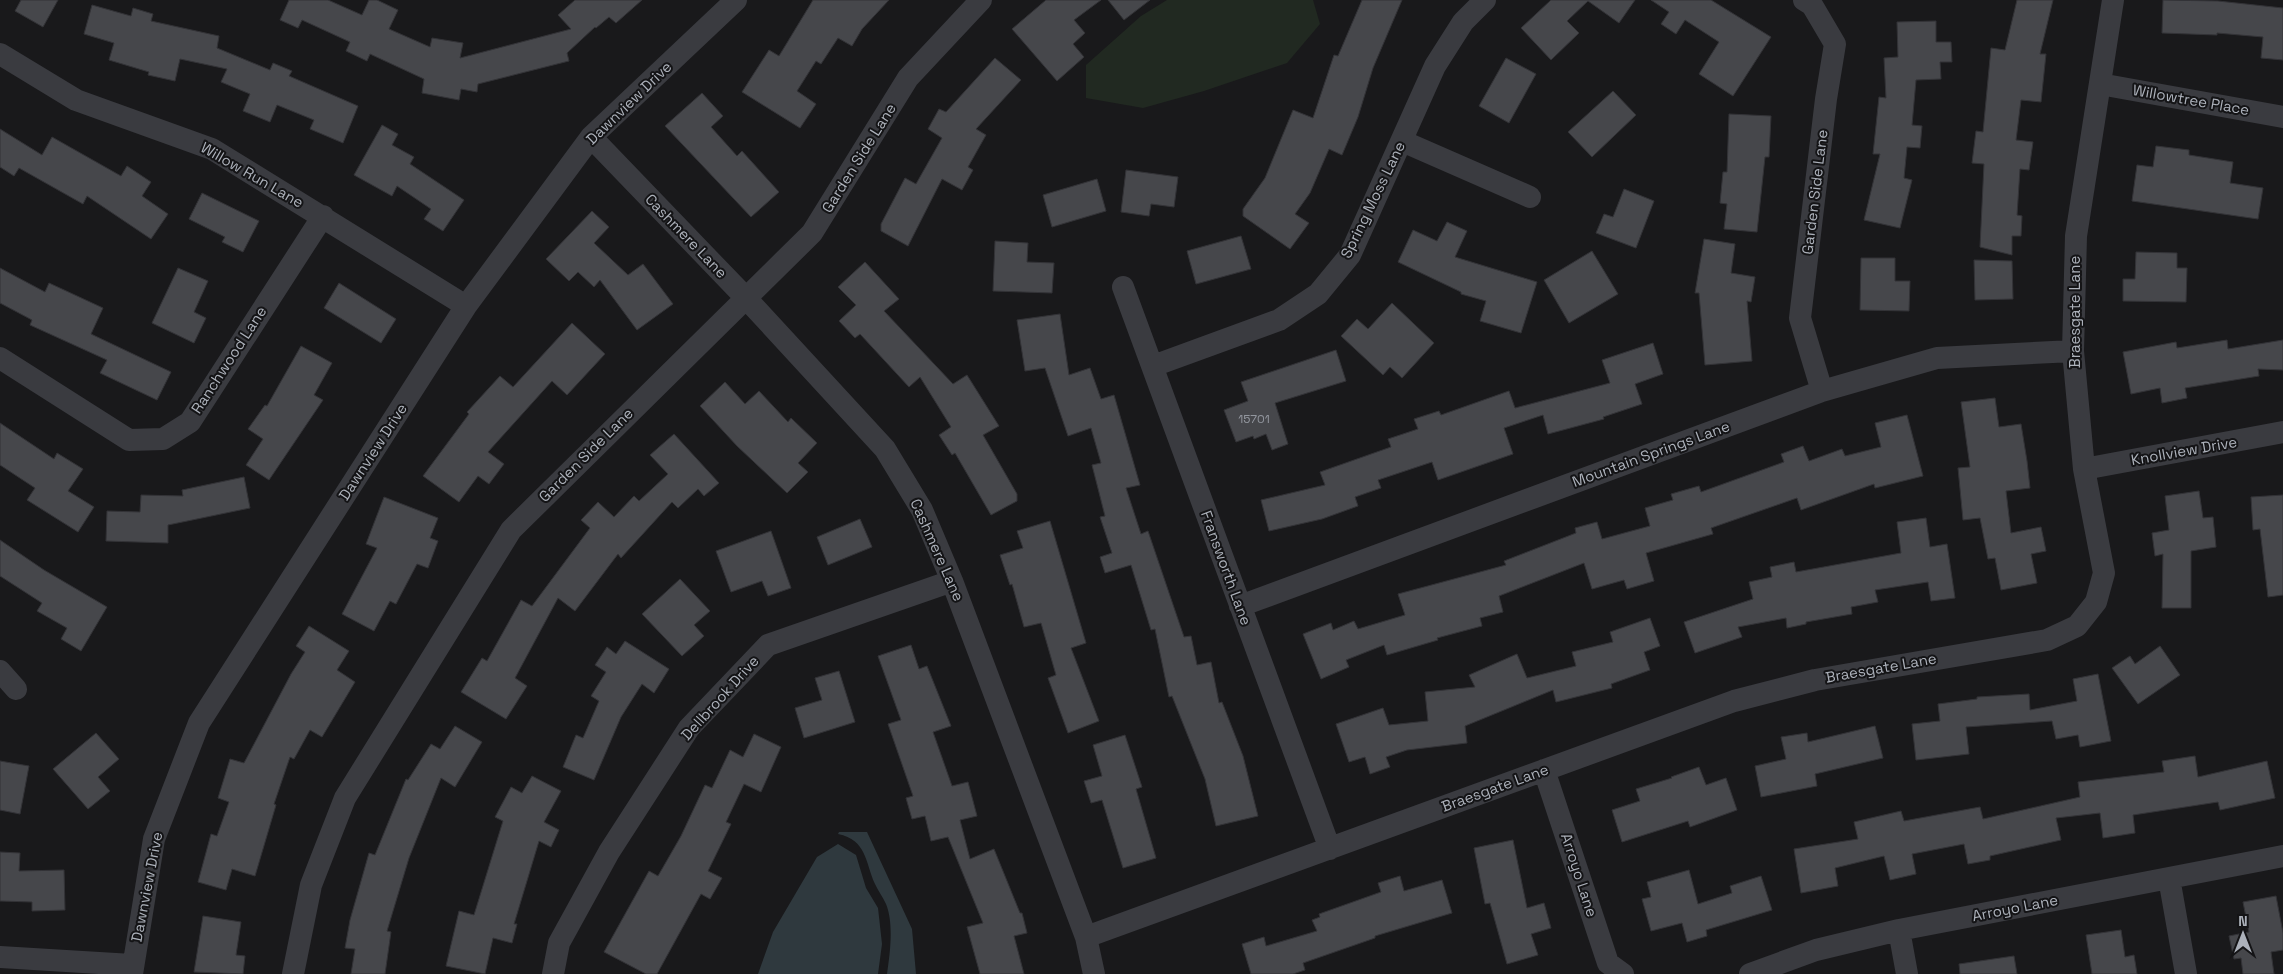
<svg xmlns="http://www.w3.org/2000/svg" width="2283" height="974" font-family="'Space Grotesk',sans-serif">
<style>
.green{fill:#212921}
.water{fill:#2f393e}
.building{fill:#46474b;stroke:#333337}
.lines{fill:none;stroke-linecap:round;stroke-linejoin:round}
.minor{stroke:#3a3b40;stroke-width:22}
.labels{text-anchor:middle;stroke-width:4;stroke-linejoin:round;paint-order:stroke}
.number-label{font-size:12px;fill:#92969e}
.street-label{font-size:15px;fill:#acb1ba;stroke:#141416}
</style>
<rect width="100%" height="100%" fill="#19191b"/>
<!-- green -->
<path class="green" d="M1167,0H1313L1320,24L1287,63L1204,91L1143,108L1086,98V65L1141,16Z"/>
<!-- water -->
<path class="water" d="M839,832H867L912,929L916,974H887C890,953 894,924 886,904C883,897 878,891 875,884C865,862 867,840 838,834Z
M838,844L856,855L866,888L878,908L882,944L878,974H758L773,932L817,857Z"/>
<!-- building -->
<path class="building" d="M21,0H58L43,27L15,11Z
M289,0H328L362,15L369,0H377L398,10L389,29L430,47L432,38L463,43L460,58L571,29L558,15L575,0H642L616,23L609,17L596,28L595,27L567,53L569,61L478,84L477,92L461,89L459,100L422,93L424,79L370,54L367,61L346,51L350,42L302,20L298,28L280,20Z
M813,0H889L862,29L852,46L838,38L821,64L816,61L797,91L816,104L800,128L742,92L769,50L779,56Z
M1046,0H1101L1074,20L1085,33L1073,44L1084,57L1057,81L1012,29Z
M1108,0H1150L1124,20Z
M1362,0H1402L1373,68L1358,117L1342,155L1329,149L1310,193L1295,214L1309,223L1290,249L1243,216V209L1265,178L1293,110L1313,118L1334,55L1338,56Z
M1551,0H1635L1619,23L1588,1L1567,21L1579,33L1551,60L1521,28Z
M1651,0H1711L1771,37L1733,96L1699,74L1719,42L1685,20L1676,34L1661,24L1669,12Z
M2017,0H2053L2040,54H2046L2041,102L2021,100L2016,140L2033,142L2029,170L2020,169L2017,215L2022,216L2021,236H2012V255L1980,247L1984,164L1972,163L1976,131L1983,132L1991,48L2005,50Z
M2163,0L2218,1L2283,8V60L2261,58L2263,37L2217,33V35L2162,33Z
M92,5L131,16L133,8L153,14L151,21L219,36L217,48L270,70L273,63L292,71L289,76L358,106L343,143L310,129L314,120L277,105L270,122L243,111L250,94L221,82L227,69L180,59L175,81L148,75L149,72L109,60L114,43L84,34Z
M1936,21V42H1951L1952,62H1940L1941,79L1916,80L1912,125L1922,126L1920,148L1907,147L1904,178L1912,180L1900,228L1864,220L1880,154H1873L1879,97L1886,98L1884,58L1898,57L1897,22Z
M995,58L1021,80L976,129L986,135L968,167L973,170L962,190L942,179L908,246L881,231V224L905,178L916,184L942,138L928,129L939,109L946,112Z
M1506,58L1536,74L1509,123L1479,106Z
M1613,91L1636,115L1592,157L1568,132Z
M702,93L723,116L711,127L737,156L742,151L779,192L751,217L665,126Z
M1729,114L1771,116L1769,157H1765L1757,232L1724,229L1727,204L1720,203L1723,172H1727Z
M382,125L398,134L392,145L414,157L410,164L464,200L443,231L424,219L431,209L397,186L392,196L354,175Z
M0,129L42,155L52,137L121,176L127,166L151,182L142,196L168,214L151,239L87,196L83,204L19,168L14,176L0,167Z
M2156,146L2189,150V155L2233,162L2230,183L2263,188L2258,219L2132,201L2137,165L2153,167Z
M1126,170L1178,177L1174,207L1151,204L1149,216L1121,212Z
M1097,179L1106,211L1052,227L1043,195Z
M1624,189L1654,201L1636,248L1596,233L1604,214L1613,217Z
M202,193L259,221L243,252L222,242L225,237L189,219Z
M592,211L609,227L594,243L628,275L643,264L673,304L637,330L600,280L594,287L578,272L569,281L546,259Z
M1447,222L1467,231L1455,257L1537,282L1521,333L1480,321L1486,301L1461,294V292L1398,262L1413,230L1437,241Z
M1241,236L1251,269L1196,284L1187,251Z
M1704,239L1735,244L1731,273L1755,277L1751,302L1747,301L1752,361L1705,365L1699,293H1695Z
M995,241L1028,243L1027,262L1054,263L1052,293L993,291Z
M1592,251L1618,294L1569,323L1544,280Z
M2136,252L2177,253V268H2187L2186,302L2123,301V279H2135Z
M1861,258H1895V281H1910L1909,311L1860,310Z
M1974,260L2012,261L2013,299L1975,300Z
M865,262L899,299L884,311L953,384L967,375L999,426L983,435L1017,494V501L991,515L955,453L952,455L939,435L951,427L920,377L909,387L860,334L855,338L839,321L856,305L838,287Z
M0,268L45,292L49,283L103,308L91,334L171,372L157,400L100,373L107,360L30,325L32,320L0,303Z
M178,268L208,281L194,312L206,318L194,343L152,323Z
M339,283L396,319L381,343L324,308Z
M1392,303L1434,343L1402,378L1390,367L1383,375L1341,336L1357,319L1368,329Z
M1060,314L1069,375L1090,368L1101,399L1114,395L1140,485L1126,488L1141,534L1148,531L1184,637L1191,636L1197,665L1211,662L1219,703L1222,702L1243,756L1258,816L1216,826L1205,779L1172,696L1169,697L1155,629L1151,630L1131,565L1105,573L1100,557L1112,553L1100,517L1105,516L1092,465L1101,463L1091,428L1068,436L1045,368L1025,371L1017,320Z
M572,323L605,354L567,395L552,381L488,452L504,464L489,484L478,476L459,502L423,476L469,414L467,412L500,376L513,387Z
M2227,340L2228,349L2283,340V370L2258,369L2259,376L2185,388L2187,398L2162,403L2160,388L2131,394L2123,352L2176,342L2177,348Z
M1653,343L1663,374L1635,384L1642,404L1603,417L1604,419L1548,434L1543,415L1504,428L1513,454L1438,480L1432,462L1378,480L1381,488L1355,497L1358,506L1322,519L1269,531L1261,500L1325,485L1320,472L1391,447L1388,439L1418,429L1414,419L1439,411L1441,415L1509,391L1515,408L1610,383L1602,360Z
M301,346L332,363L314,395L323,400L269,480L246,465L263,439L248,429L265,405L267,406Z
M1336,350L1346,381L1275,403L1288,444L1272,450L1266,434L1254,439L1253,436L1236,442L1224,410L1248,401L1241,382Z
M725,382L745,404L759,391L788,422L791,418L817,443L798,463L808,472L787,493L737,446L700,406Z
M1995,398L1999,427L2021,424L2027,461L2030,488L2006,491L2011,533L2041,527L2046,551L2031,554L2037,583L2001,590L1995,558L1988,559L1980,518L1963,520L1958,468L1970,467L1961,402Z
M1907,415L1923,476L1875,488L1874,484L1801,510L1797,498L1711,528L1713,534L1646,553L1654,581L1627,589L1624,580L1592,589L1584,563L1499,596L1503,612L1480,618L1482,626L1437,638L1438,640L1387,655L1384,645L1346,660L1349,667L1321,679L1303,634L1331,623L1333,630L1354,621L1358,629L1405,615L1398,594L1506,565L1504,561L1576,533L1575,528L1597,522L1602,539L1650,526L1645,508L1673,500L1671,494L1699,486L1701,492L1784,462L1781,454L1803,446L1809,461L1842,449L1845,456L1881,447L1875,423Z
M0,423L54,459L57,453L83,469L68,491L94,507L78,532L27,500L35,488L0,465Z
M674,434L719,483L704,496L698,489L678,508L672,502L621,558L618,554L575,611L558,598L515,678L527,686L506,719L461,692L482,658L487,661L521,600L532,606L590,528L581,520L598,502L614,517L634,496L639,501L668,474L650,455Z
M244,477L250,508L168,525V543L106,541L107,511L140,512L141,495L183,496L182,490Z
M2199,491L2203,518L2213,517L2216,547L2191,551V608H2162L2163,554L2155,556L2152,533L2169,530L2165,496Z
M2283,495V595L2268,597L2260,529L2253,530L2251,497Z
M384,497L438,518L430,538L438,541L428,568L417,564L396,604L390,601L374,631L342,614L377,548L366,544Z
M1926,518L1930,547L1947,544L1955,598L1931,601L1928,582L1875,590L1878,602L1851,607L1852,614L1806,622V624L1787,628L1786,618L1738,627L1742,637L1695,653L1684,622L1753,599L1749,582L1772,577L1770,567L1794,562L1796,572L1901,553L1897,522Z
M860,519L872,547L828,565L817,537Z
M1050,521L1086,643L1071,648L1099,721L1068,733L1048,678L1056,675L1041,623L1024,627L1012,584L1010,585L1000,555L1023,548L1017,531Z
M771,531L791,588L768,596L762,581L731,592L716,551Z
M0,540L44,570L107,607L81,651L61,639L67,628L37,611L42,603L0,576Z
M680,579L710,611L694,625L704,636L682,656L642,614Z
M1650,618L1660,646L1644,652L1650,670L1611,684L1612,688L1556,702L1553,690L1465,726L1467,743L1407,750L1386,757L1390,767L1370,774L1365,757L1349,762L1336,724L1383,708L1389,725L1428,721L1425,692L1475,687L1469,675L1517,654L1527,678L1576,666L1572,652L1613,642L1610,632Z
M309,626L349,651L337,670L355,682L322,737L310,730L294,759L290,757L274,804L276,805L255,876L232,869L226,890L198,882L211,834L217,836L229,802L218,798L230,759L244,763L291,674L305,652L296,646Z
M625,641L669,669L654,693L642,684L621,717L594,780L563,767L576,735L583,738L599,701L591,696L606,672L595,665L607,647L616,654Z
M911,645L919,669L927,666L951,726L933,732L952,786L968,782L977,816L960,820L970,859L994,849L1020,913H1022L1027,933L1014,936L1024,974H980L967,927L983,923L948,837L931,841L925,816L912,819L906,798L913,796L888,724L901,720L878,656Z
M2160,646L2180,675L2138,704L2112,668L2130,656L2135,664Z
M839,671L855,722L804,738L795,708L822,700L815,678Z
M2098,674L2111,741L2080,747L2078,735L2056,739L2052,721L1966,727L1969,754L1916,760L1912,724L1940,721L1938,704L1977,699V697L2029,694L2030,710L2077,701L2073,679Z
M455,726L482,742L455,787L441,778L409,858L387,931L391,932L385,974H351L355,949L345,948L350,920L369,853L375,855L406,779L408,780L431,744L440,749Z
M1875,726L1883,758L1815,774L1817,786L1761,797L1755,766L1786,759L1781,737L1807,733L1808,742Z
M96,733L119,759L98,777L110,791L88,809L53,769Z
M754,734L781,747L761,792L744,784L726,822L731,824L708,871L722,878L710,899L701,894L657,974H646L604,952L649,871L658,876L681,836L705,785L712,788L730,750L743,757Z
M1125,735L1142,787L1136,789L1156,858L1123,868L1102,800L1091,803L1084,781L1102,776L1093,745Z
M2195,756L2198,777L2267,761L2275,798L2220,810L2218,802L2133,815L2135,833L2103,838L2100,813L2056,818L2061,840L1990,856V860L1968,864L1964,844L1912,854L1916,874L1890,880L1884,856L1835,868L1838,886L1801,893L1794,849L1858,839L1854,822L1901,811L1904,821L1980,807L1983,819L2080,797L2078,782L2164,772L2162,761Z
M0,761L29,766L20,814L0,810Z
M1699,767L1706,785L1726,778L1737,810L1690,827L1688,821L1622,842L1612,810L1640,801L1636,789L1672,778L1671,777Z
M532,776L561,791L544,822L559,830L551,847L539,841L514,924H517L512,943L493,938L485,974L446,966L459,911L474,915L503,821L495,817L511,787L522,793Z
M1513,840L1527,908L1544,903L1551,928L1531,934L1538,955L1507,964L1490,903L1485,904L1474,848Z
M0,852L20,853L19,871L64,870L65,910L32,911V902L0,901Z
M1689,870L1698,904L1732,893L1730,886L1761,876L1772,910L1706,930L1707,936L1687,942L1682,923L1651,931L1642,899L1651,897L1647,882Z
M1400,876L1404,891L1442,880L1452,913L1375,936V938L1303,963L1305,970L1293,974H1251L1242,944L1264,937L1266,946L1317,931L1312,920L1320,917L1319,914L1381,892L1378,883Z
M2276,896L2283,933V950L2271,952L2274,974H2243L2241,958L2234,959L2229,936L2249,932L2243,902Z
M203,916L241,922L236,955L245,956L243,974L194,972Z
M2121,930L2125,957L2134,955L2137,974H2092L2086,935Z
M2014,956L2017,974H1960L1959,964Z"/>
<g class="lines">
<!-- minor -->
<path class="minor" d="M1804,0L1812,5L1835,44L1826,99L1800,318L1822,391
M0,54L76,100L212,149L466,306
M2100,84L2283,117
M591,137L745,297L885,449L922,510L952,581L1086,937L1094,974
M1402,141L1530,197
M1123,287L1330,849
M0,358L129,440L163,439L190,422L323,216
M1153,366L1279,320L1318,294L1350,255L1435,66L1463,22L1485,0
M2084,469L2283,432
M1240,606L1822,391L1937,358L2073,351
M0,671L16,689
M1544,770L1608,963L1623,974
M2169,878L2186,974
M1899,930L1907,974
M1086,937L1734,701L1815,680L2047,640L2077,626L2096,602L2104,573L2084,469L2073,351L2076,236L2113,0
M0,957L132,965
M132,974L154,839L199,723L466,306L591,137L736,0
M293,974L311,885L345,798L511,530L812,233L908,78L981,0
M553,974L559,943L609,852L689,728L768,645L952,581
M1750,974L1816,950L1899,930L2283,856"/>
</g>
<g class="labels">
<!-- number labels -->
<g class="number-label">
<text x="1254" y="423">15701</text>
</g>
<!-- street labels -->
<g class="street-label">
<text transform="translate(2191 100) rotate(10)" y="5">Willowtree Place</text>
<text transform="translate(629 103) rotate(-44)" y="5">Dawnview Drive</text>
<text transform="translate(859 158) rotate(-58)" y="5">Garden Side Lane</text>
<text transform="translate(252 175) rotate(30)" y="5">Willow Run Lane</text>
<text transform="translate(1815 192) rotate(-83)" y="5">Garden Side Lane</text>
<text transform="translate(1373 200) rotate(-64)" y="5">Spring Moss Lane</text>
<text transform="translate(686 236) rotate(46)" y="5">Cashmere Lane</text>
<text transform="translate(2075 312) rotate(-90)" y="5">Braesgate Lane</text>
<text transform="translate(229 360) rotate(-57)" y="5">Ranchwood Lane</text>
<text transform="translate(2184 451) rotate(-10)" y="5">Knollview Drive</text>
<text transform="translate(373 452) rotate(-57)" y="5">Dawnview Drive</text>
<text transform="translate(1651 454) rotate(-20)" y="5">Mountain Springs Lane</text>
<text transform="translate(586 455) rotate(-45)" y="5">Garden Side Lane</text>
<text transform="translate(937 550) rotate(66)" y="5">Cashmere Lane</text>
<text transform="translate(1226 568) rotate(70)" y="5">Fransworth Lane</text>
<text transform="translate(1881 668) rotate(-10)" y="5">Braesgate Lane</text>
<text transform="translate(720 698) rotate(-48)" y="5">Dellbrook Drive</text>
<text transform="translate(1495 788) rotate(-20)" y="5">Braesgate Lane</text>
<text transform="translate(1579 875) rotate(72)" y="5">Arroyo Lane</text>
<text transform="translate(147 887) rotate(-79)" y="5">Dawnview Drive</text>
<text transform="translate(2015 908) rotate(-11)" y="5">Arroyo Lane</text>
</g>
</g>
<!-- north arrow -->
<g transform="translate(2243 934)" stroke="#141416" stroke-width="4" paint-order="stroke">
<path d="M0-4L9 19L0 12L-9 19Z" fill="#acb1ba"/>
<text y="-8" font-size="14" font-weight="bold" text-anchor="middle" fill="#acb1ba">N</text>
</g>
</svg>
